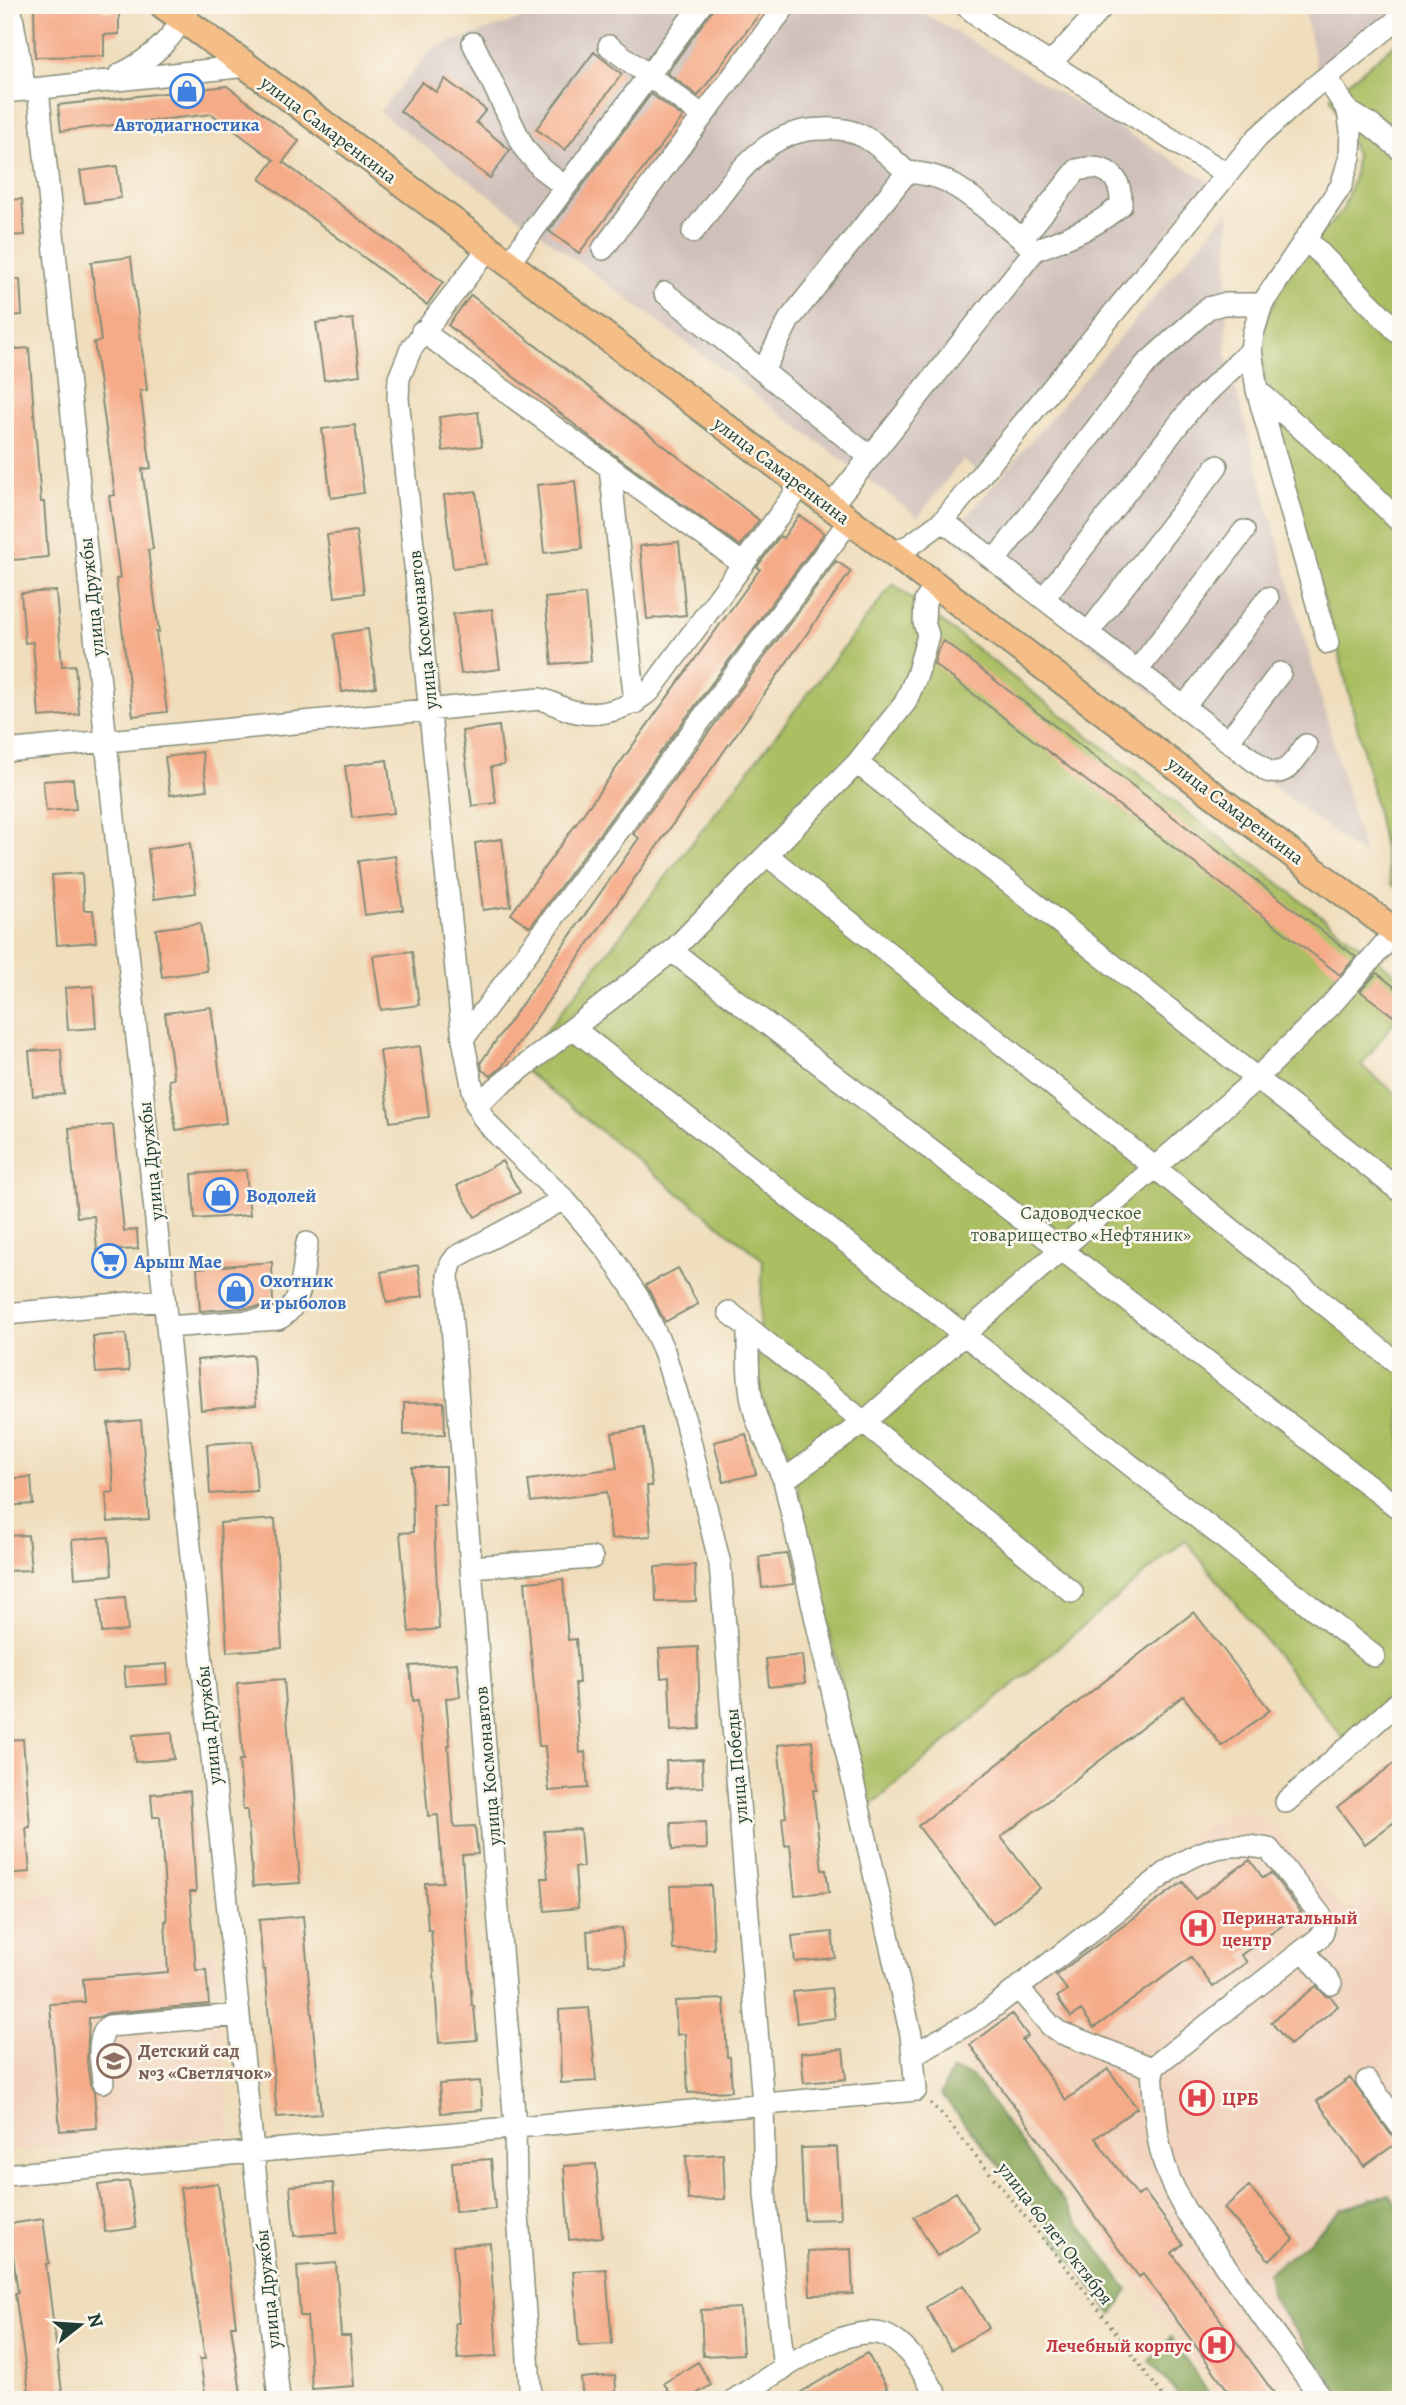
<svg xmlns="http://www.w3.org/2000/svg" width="1406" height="2405" font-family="Alegreya,serif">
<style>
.built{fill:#f2d4be}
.industrial{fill:#cfc0ba}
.green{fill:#aabe62;stroke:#647e4b;stroke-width:2}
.forest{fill:#87a558;stroke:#537146;stroke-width:2}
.building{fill:#f5ab88}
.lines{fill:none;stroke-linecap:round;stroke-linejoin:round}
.minor-casing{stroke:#878d78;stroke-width:24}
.major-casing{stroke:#878d78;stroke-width:30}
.path{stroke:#878d78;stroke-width:3.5;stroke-dasharray:2 5;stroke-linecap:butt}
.minor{stroke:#fff;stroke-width:21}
.major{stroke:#f6be87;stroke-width:26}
.labels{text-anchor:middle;stroke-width:5;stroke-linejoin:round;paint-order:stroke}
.shop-label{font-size:19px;font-weight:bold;fill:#366cbe;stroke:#fbf7ec;text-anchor:start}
.street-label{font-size:19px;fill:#1f3d34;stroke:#fbf7ec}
.park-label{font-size:19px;fill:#425d40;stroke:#fbf7ec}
.health-label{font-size:19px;font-weight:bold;fill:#be3a42;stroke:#fbf7ec;text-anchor:start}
.education-label{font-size:19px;font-weight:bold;fill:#785e54;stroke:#fbf7ec;text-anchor:start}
</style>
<rect width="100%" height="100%" fill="#fbf7ec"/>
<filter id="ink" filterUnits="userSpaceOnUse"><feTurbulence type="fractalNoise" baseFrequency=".0143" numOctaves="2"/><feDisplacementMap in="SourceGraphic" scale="14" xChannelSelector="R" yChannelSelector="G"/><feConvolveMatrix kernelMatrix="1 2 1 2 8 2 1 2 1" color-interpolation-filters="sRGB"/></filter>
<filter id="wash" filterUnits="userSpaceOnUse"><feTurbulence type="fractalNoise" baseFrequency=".00686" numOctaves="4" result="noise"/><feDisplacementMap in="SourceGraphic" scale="28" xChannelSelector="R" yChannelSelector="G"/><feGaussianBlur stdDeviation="1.57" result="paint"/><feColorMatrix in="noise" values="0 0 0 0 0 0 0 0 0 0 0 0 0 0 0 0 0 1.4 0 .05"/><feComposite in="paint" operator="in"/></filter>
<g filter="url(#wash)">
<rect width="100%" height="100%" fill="#efddbb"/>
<!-- built -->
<path class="built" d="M1227,1813H1249L1273,1826L1346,1911L1367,1892L1401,1931V2400H1224L1046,2168L941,2027L965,2015L1201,1828Z
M90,1892L95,1960L215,1952L229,2134L10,2151L5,2105V1898Z"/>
<!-- industrial -->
<path class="industrial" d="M563,5H910L1209,181L977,471L962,460L918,517L379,112L433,48Z
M1306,5H1399L1317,70L1305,13Z
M1229,210L1226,354L1365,857L950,536Z"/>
<!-- green -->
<path class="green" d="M1401,39V891L1391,884L1370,778L1335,637L1303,527L1260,357L1264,324L1292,266L1342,211L1354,177L1356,154L1330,97Z
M893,584L1401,978V1012L1361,1066L1401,1098V1688L1344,1739L1185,1540L869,1807L791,1459L756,1387L763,1260L519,1066Z"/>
<!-- forest -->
<path class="forest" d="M952,2070L972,2076L1128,2290L1112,2315L1030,2203L941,2094Z
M1389,2194L1401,2212V2400H1345L1272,2297L1268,2273L1308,2242L1342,2209Z
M1171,2337L1213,2400H1183L1150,2361Z"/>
<g id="blocks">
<!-- building -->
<path class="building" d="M34,5H103V12L119,11V34L104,35V56L35,57Z
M716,5H766L698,96L667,73Z
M594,52L622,74L565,150L536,129Z
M445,79L486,110L476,122L510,150L490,178L400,111L422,82L436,92Z
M227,86L299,141L283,162L443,282L427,305L260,179L274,160L212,114L61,131L58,105Z
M651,94L683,117L579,253L549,231Z
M117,166L121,198L85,203L80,171Z
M22,199L25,235L5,236V200Z
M131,257L147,390L140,391L151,468L142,469L153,549L148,550L159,632H156L167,712L133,716L116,579L120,578L109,496L115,495L94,342L101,341L91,262Z
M20,279L22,315L5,316V280Z
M471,295L759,520L740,546L594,440L448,325Z
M353,319L360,375L324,380L316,323Z
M29,348L41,502H44L48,557L13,560L5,480V350Z
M478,412L482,446L443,451L439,417Z
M355,425L364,493L331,498L322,429Z
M575,481L582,549L544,553L537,485Z
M476,491L486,564L453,568L444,495Z
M799,515L824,533L530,927L511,914L760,569L757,567L780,536L783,538Z
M356,531L364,593L335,597L327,535Z
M679,542L686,615L647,619L640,546Z
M836,561L851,571L501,1068L491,1076L482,1070L481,1062L639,838L633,834Z
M56,591L62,666L75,665L79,714L39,717L33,642L25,643L21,593Z
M585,594L591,661L552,664L545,598Z
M492,609L500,669L461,674L453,614Z
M368,629L376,687L342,692L334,634Z
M944,641L1356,957L1340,975L934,664L938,650Z
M499,726L504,765L491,767L496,803L472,806L462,731Z
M202,752L207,790L170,795L165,757Z
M387,760L394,813L352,818L345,766Z
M73,779L76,809L46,811L43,781Z
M502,839L511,906L483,910L475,843Z
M190,843L196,893L154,899L148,849Z
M395,856L403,910L365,915L358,861Z
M82,873L84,910H93L96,942L57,945L52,875Z
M200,923L207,971L162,977L156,929Z
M412,951L419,1005L381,1010L373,956Z
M1377,973L1401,992V1022L1360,991Z
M93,986L96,1028L68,1030L65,988Z
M211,1007L226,1123L176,1130L169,1080L174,1079L165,1013Z
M420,1046L429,1117L390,1122L380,1051Z
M61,1049L64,1094L33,1096L29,1051Z
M113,1125L124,1231L137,1230L138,1249L120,1250L121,1271L99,1272L94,1216L77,1217L69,1128Z
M502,1161L520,1192L475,1217L457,1186Z
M246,1170L250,1215L195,1219L192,1174Z
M272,1262L273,1306L200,1311L197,1268Z
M418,1265L423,1296L387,1303L381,1272Z
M678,1268L698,1304L665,1322L646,1285Z
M126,1334L129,1371L96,1373L93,1336Z
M253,1355L256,1405L201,1410L197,1360Z
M444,1402L445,1434L404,1435V1403Z
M141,1420L149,1519L108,1522L106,1493L114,1492L108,1423Z
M644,1428L652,1486H647L651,1536L611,1539L607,1492L531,1502L528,1480L617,1468L612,1433Z
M746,1434L756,1474L724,1482L714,1442Z
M253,1441L257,1491L210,1494L207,1444Z
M412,1467H446V1505H433L439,1629L409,1632L400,1533L413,1532Z
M31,1477L33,1504L5,1506V1479Z
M275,1519L282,1648L227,1652L220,1523Z
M28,1535L31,1570L5,1571V1536Z
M109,1537L112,1575L75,1578L72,1540Z
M787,1554L794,1584L762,1588L759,1557Z
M695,1565L696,1601L656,1602L655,1567Z
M563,1579L568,1640L576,1639L579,1683H575L580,1753L585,1752L588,1788L549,1791L545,1746H539L525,1582Z
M125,1597L128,1631L102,1633L99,1599Z
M1194,1612L1270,1710L1222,1746L1183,1696L1001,1837L1040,1888L993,1924L918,1826Z
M698,1647L700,1729L671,1731L669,1677L661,1678L659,1649Z
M802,1655L805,1683L769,1687L766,1659Z
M457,1663L460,1697L446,1698L450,1745H448L454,1827L475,1826L478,1854L462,1855L472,2006H474L477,2040L439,2043L431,1930H428L425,1883L443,1882L438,1815L428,1816L418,1700L413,1701L410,1666Z
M167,1664L168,1684L126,1687L124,1667Z
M284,1679L300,1883L253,1886L247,1810H243L239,1760H243L237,1683Z
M172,1732L174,1759L135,1762L133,1735Z
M23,1739L30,1827L26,1828L30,1872L5,1874V1740Z
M812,1741L817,1790H813L822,1870H826L829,1892L795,1895L790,1845L785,1846L782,1818L786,1817L778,1745Z
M1401,1758V1817L1365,1844L1337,1807Z
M702,1759L703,1787L667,1788L666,1761Z
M190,1791L196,1892H190L196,1970H206L209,2004L108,2013L99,2017L89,2018L87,2061L90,2084L94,2092L97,2128L60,2131L50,2004L85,2002L83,1979L168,1972L165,1921H167L160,1817H153L151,1794Z
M706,1822L707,1849L672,1850L671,1823Z
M580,1829L583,1867H575L578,1908L545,1911L542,1878H548L544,1831Z
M1250,1860L1263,1878L1271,1873L1301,1912L1241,1955L1247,1962L1213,1987L1191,1957L1094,2028L1081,2010L1071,2017L1057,1997L1067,1990L1056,1975L1183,1882L1195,1899Z
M711,1885L714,1949L673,1950L670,1886Z
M303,1916L321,2114L277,2117L265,1970H263L259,1920Z
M622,1928L625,1964L589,1966L587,1931Z
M832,1932L835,1958L795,1962L792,1936Z
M1316,1986L1326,1996L1331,1997L1338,2006L1290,2045L1271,2022Z
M831,1988L835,2018L797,2023L793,1992Z
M724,1999L727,2057H730L732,2091L688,2093L685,2034L677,2035L675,2001Z
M589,2008L596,2081L561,2083L559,2010Z
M1012,2014L1028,2036L1022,2040L1066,2100L1108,2069L1137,2108L1095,2138L1138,2196L1144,2191L1183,2244L1172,2253L1279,2400H1235L1143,2274L1139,2277L970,2045Z
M843,2049L846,2079L804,2083L801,2053Z
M1350,2078L1397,2143L1364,2166L1317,2101Z
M480,2081L482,2110L441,2113L439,2084Z
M837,2147L841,2219L804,2220L801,2148Z
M723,2154L725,2199L688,2200L686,2156Z
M491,2159L495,2209L455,2212L452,2162Z
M596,2164L602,2237L569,2240L564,2166Z
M129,2181L136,2228L105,2232L98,2185Z
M218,2183L236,2326H231L242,2400H206L200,2359H205L180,2188Z
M333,2183L337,2233L294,2236L290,2186Z
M1249,2186L1294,2239L1269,2260L1224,2208Z
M956,2192L980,2230L937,2256L914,2217Z
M43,2219L49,2263L46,2264L63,2400H30L15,2293H18L9,2224Z
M490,2243L497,2356L458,2359L455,2323H459L453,2246Z
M851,2249L853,2294L810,2295L808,2251Z
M336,2263L341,2336H350L354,2386L312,2389L307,2316H300L297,2266Z
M606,2269L612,2344L579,2346L573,2271Z
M963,2285L989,2328L951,2350L926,2307Z
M740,2308L743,2354L703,2356L701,2310Z
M867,2353L887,2388L867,2400H788Z
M698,2362L711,2385L686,2400H674L664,2383Z
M615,2375L617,2400H583L581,2378Z"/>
</g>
</g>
<g filter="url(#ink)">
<use href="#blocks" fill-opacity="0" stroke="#878d78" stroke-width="2"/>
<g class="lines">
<!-- minor casing -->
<g class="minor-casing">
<path id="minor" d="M10,5L25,90
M965,5L993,28L1227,174
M473,43L524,148L542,169L565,187
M609,46L703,116L783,9
M1050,64L1104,5
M119,75C151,59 175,39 189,5
M1326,77L1348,111L1371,125L1401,150
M38,89L279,2400
M5,92L247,66
M693,232C730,186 758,129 823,129C835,128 849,129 860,135C877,142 893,160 907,172
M1022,239L1077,170C1105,163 1122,175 1121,205C1095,228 1067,238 1035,250
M1306,239L1401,335
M603,249L703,116
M508,264L701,5
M665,293L870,457
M422,331L743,564
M763,371L789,320L907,172C919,173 933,175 944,180C976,196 1007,228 1035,250L831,506
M1257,390L1336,459L1401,523
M610,467L635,703
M943,521L1228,741L1280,673
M893,553L912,544L943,521L1257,138L1309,91L1401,17
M995,560L1145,365L1208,308L1223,304H1262
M1044,598L1192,407L1251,350
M1088,633L1217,466
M1328,643L1257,390L1251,350L1253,334L1262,304L1341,186L1350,157L1351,131L1348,111
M1137,671L1244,531
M1184,707L1268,598
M1228,741L1267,771C1287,778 1296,758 1306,745
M5,751L540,699C550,701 557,706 566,709C598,720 625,710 650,691L802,484
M857,763L1401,1192
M767,855L1401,1366
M672,951L857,763L905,703L917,675L928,635L924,622L925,601L936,586
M573,1028L1374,1656
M463,1039L398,398L399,378L411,349L488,249
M476,1104L672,951L1401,1510
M729,1312L1072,1592
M5,1314L164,1300
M167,1327L278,1319C305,1305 302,1270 307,1243
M784,1480L864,1422L1257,1078L1330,1006L1395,932
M471,1567L592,1558
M1286,1802L1401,1700
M1304,1950L1331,1984
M1018,1988L1050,2025L1059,2032L1152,2068
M914,2054L982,2016L1171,1869C1206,1847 1228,1841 1269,1849L1321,1916C1326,1925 1325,1930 1319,1938L1152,2068
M1152,2068C1156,2125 1155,2158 1185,2210L1323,2400
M1367,2081L1401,2127
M103,2082C102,2064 94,2039 109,2026L239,2015
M5,2175L916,2090L911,2035L784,1480C775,1460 765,1440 757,1420C747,1390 748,1358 748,1328
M784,2369L765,2194L763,2104L720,1564L686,1424L664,1351L640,1300L607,1250L564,1199L493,1130L482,1116L473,1090L463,1039L850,520
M531,2400L516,2186L515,2127L448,1275L451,1264L456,1257L564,1199
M734,2400C768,2379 850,2316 889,2337C913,2350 926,2377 939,2400"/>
</g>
<!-- major casing -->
<g class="major-casing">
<path id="major" d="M163,5L247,66L1401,936"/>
</g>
<!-- path -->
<path class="path" d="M930,2103L942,2114L1078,2282L1166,2400"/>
<!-- minor -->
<use href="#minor" class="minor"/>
<!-- major -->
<use href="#major" class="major"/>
</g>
</g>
<!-- icons -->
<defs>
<g id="shop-ring" transform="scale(1.75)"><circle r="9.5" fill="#fbf7ec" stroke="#3f7fe0" stroke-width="1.5"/><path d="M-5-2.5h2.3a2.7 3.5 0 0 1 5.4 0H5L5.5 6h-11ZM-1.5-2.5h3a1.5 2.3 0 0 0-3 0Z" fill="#3f7fe0"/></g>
<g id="supermarket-ring" transform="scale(1.75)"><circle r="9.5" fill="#fbf7ec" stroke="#3f7fe0" stroke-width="1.5"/><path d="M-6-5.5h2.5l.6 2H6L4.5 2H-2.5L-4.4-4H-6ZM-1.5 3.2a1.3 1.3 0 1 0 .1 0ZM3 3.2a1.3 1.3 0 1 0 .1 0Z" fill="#3f7fe0"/></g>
<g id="hospital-ring" transform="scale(1.75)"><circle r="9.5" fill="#fbf7ec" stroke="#e0444e" stroke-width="1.5"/><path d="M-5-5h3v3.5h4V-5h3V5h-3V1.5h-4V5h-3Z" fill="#e0444e"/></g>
<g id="school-ring" transform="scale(1.75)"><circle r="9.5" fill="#fbf7ec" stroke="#8d6e63" stroke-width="1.5"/><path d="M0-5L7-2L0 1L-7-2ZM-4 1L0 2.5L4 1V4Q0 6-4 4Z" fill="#8d6e63"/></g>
</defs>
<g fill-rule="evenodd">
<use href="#shop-ring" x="187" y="91"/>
<use href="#shop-ring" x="221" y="1195"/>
<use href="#supermarket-ring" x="109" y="1261"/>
<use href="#shop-ring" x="236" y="1291"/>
<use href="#hospital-ring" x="1198" y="1928"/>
<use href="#school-ring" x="114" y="2061"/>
<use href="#hospital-ring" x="1197" y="2098"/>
<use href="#hospital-ring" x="1217" y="2345"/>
</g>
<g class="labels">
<!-- shop labels -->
<g class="shop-label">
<text x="187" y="131" text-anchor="middle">Автодиагностика</text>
<text x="246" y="1202">Водолей</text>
<text x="134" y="1268">Арыш Мае</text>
<text x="260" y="1287">Охотник<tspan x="260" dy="22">и рыболов</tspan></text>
</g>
<!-- street labels -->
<g class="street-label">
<text transform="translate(329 129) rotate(37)" y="7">улица Самаренкина</text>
<text transform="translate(782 470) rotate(37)" y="7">улица Самаренкина</text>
<text transform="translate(91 597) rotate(-96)" y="7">улица Дружбы</text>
<text transform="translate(422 630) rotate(-96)" y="7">улица Космонавтов</text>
<text transform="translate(1236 810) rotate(37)" y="7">улица Самаренкина</text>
<text transform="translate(150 1161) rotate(-96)" y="7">улица Дружбы</text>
<text transform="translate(208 1725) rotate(-96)" y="7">улица Дружбы</text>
<text transform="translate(487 1766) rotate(-95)" y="7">улица Космонавтов</text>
<text transform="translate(736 1766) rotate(-95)" y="7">улица Победы</text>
<text transform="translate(1056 2233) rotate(52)" y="7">улица 60 лет Октября</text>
<text transform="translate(267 2289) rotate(-96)" y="7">улица Дружбы</text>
</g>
<!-- park labels -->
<g class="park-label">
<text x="1081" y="1219">Садоводческое<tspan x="1081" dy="22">товарищество «Нефтяник»</tspan></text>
</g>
<!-- health labels -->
<g class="health-label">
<text x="1222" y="1924">Перинатальный<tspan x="1222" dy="22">центр</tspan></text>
<text x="1222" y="2105">ЦРБ</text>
<text x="1192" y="2352" text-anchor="end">Лечебный корпус</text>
</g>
<!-- education labels -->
<g class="education-label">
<text x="138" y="2057">Детский сад<tspan x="138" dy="22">№3 «Светлячок»</tspan></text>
</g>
</g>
<!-- margin -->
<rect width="1406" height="2405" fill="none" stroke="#fbf7ec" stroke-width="28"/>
<!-- north arrow -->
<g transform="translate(80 2325) rotate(73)" stroke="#fbf7ec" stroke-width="5" paint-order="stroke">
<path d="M0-5L12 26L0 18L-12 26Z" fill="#1f3d34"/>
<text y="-10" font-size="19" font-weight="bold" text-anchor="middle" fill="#1f3d34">N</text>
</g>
</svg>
